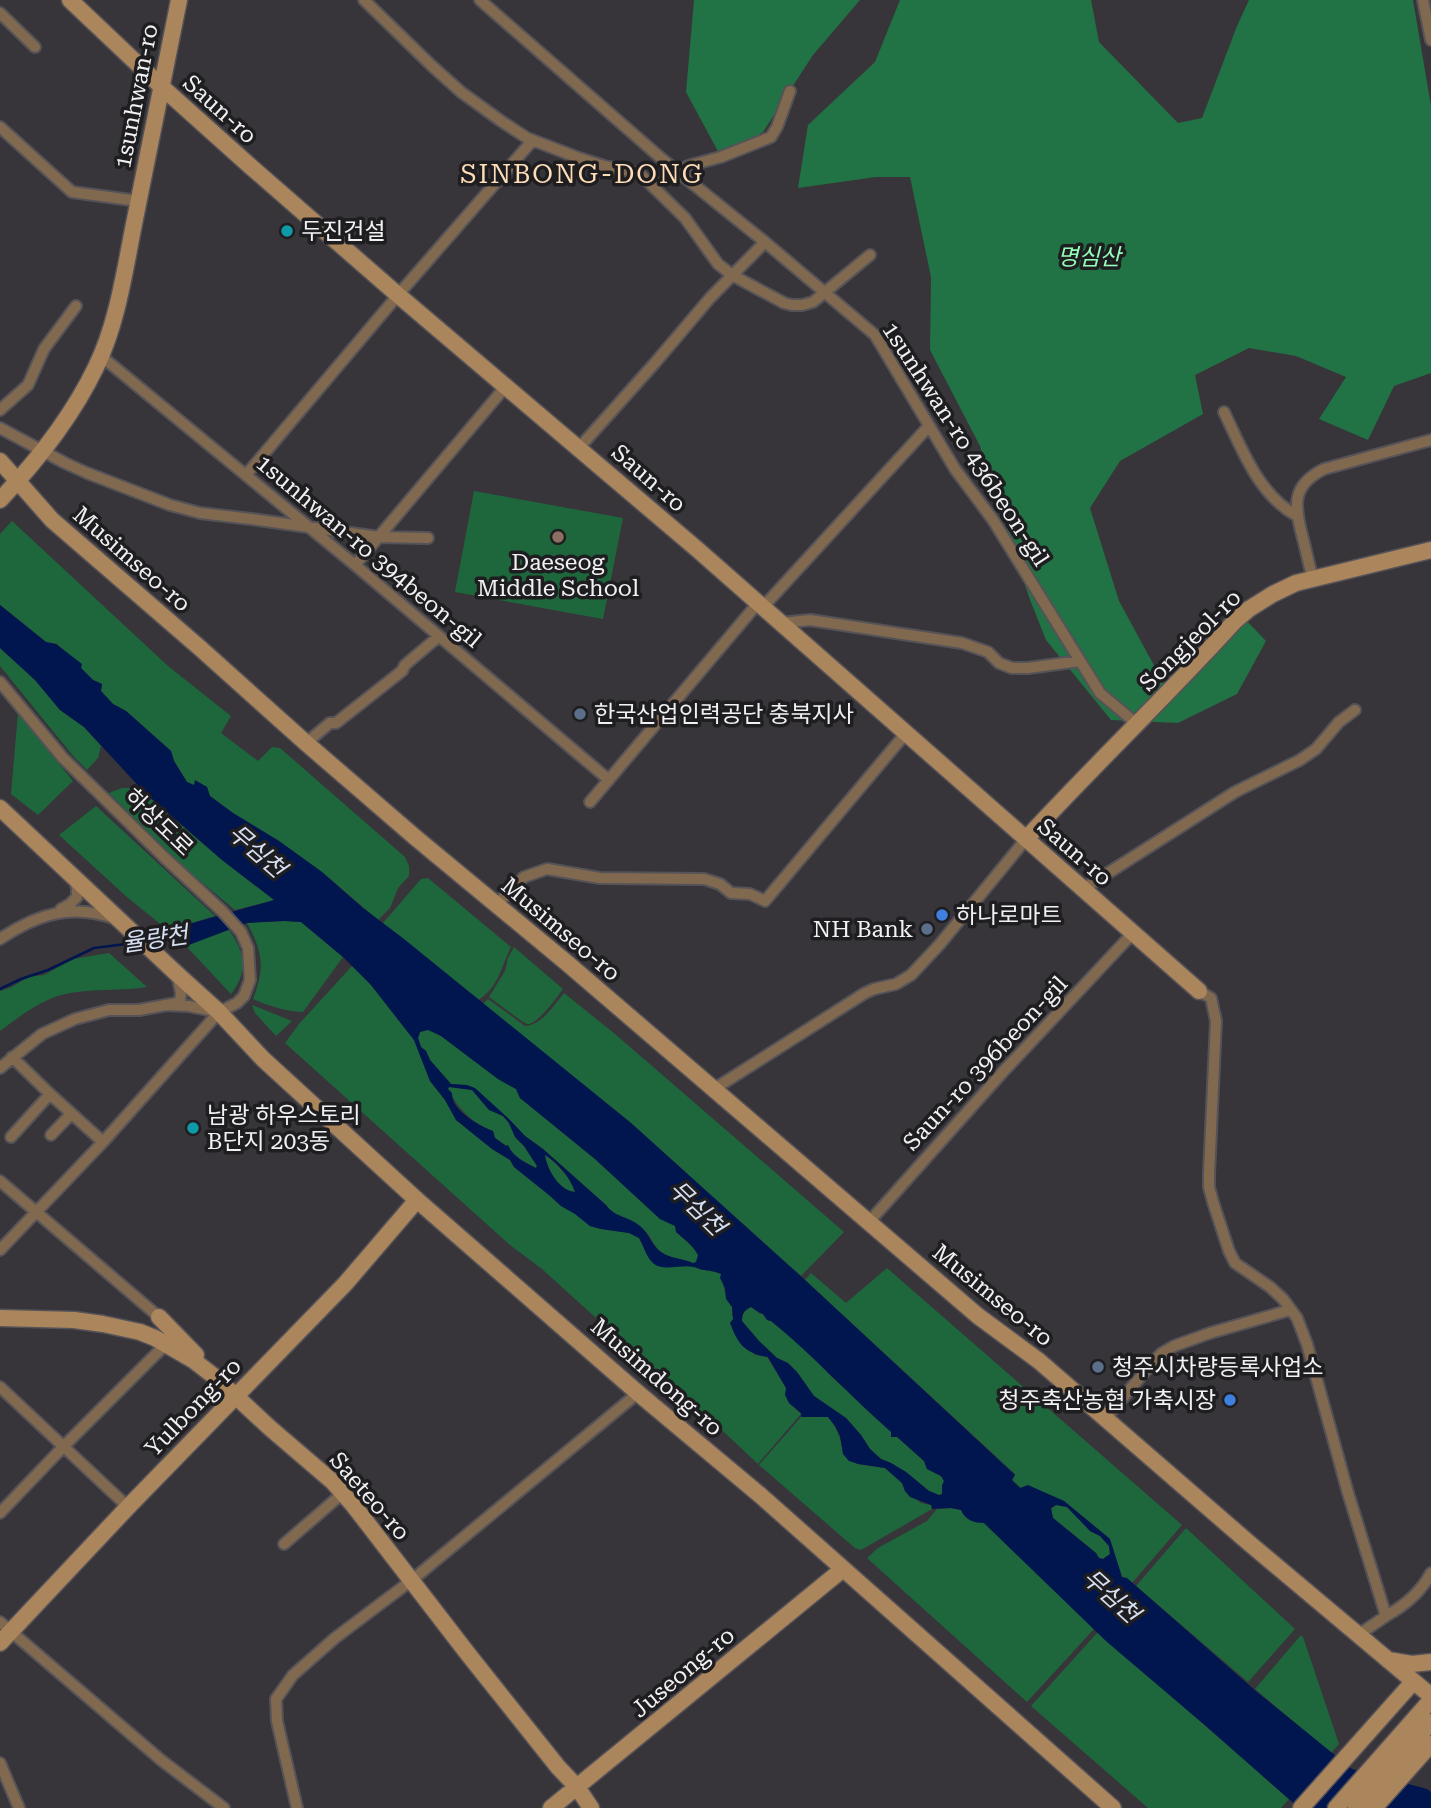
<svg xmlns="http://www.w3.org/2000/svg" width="1431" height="1808" font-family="'Roboto Serif','Noto Sans KR',serif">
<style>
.green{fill:#1e673d}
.forest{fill:#217244}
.water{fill:#01154e;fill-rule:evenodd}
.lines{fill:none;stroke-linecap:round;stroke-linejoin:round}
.stream{stroke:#01154e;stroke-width:2.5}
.street-casing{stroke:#555358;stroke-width:14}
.secondary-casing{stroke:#555358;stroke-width:19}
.street{stroke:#816950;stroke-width:10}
.secondary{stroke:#ab855c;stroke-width:16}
.culture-dot{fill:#0f9aa8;stroke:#1e1d20;stroke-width:2.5}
.education-dot{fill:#8d6e63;stroke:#1e1d20;stroke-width:2.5}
.service-dot{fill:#5c6f8a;stroke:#1e1d20;stroke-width:2.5}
.shop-dot{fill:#3f7fe0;stroke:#1e1d20;stroke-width:2.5}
.labels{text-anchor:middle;stroke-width:7;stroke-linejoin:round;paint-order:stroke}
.street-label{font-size:23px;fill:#f1f0f3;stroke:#1e1d20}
.poi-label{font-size:23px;fill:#f1f0f3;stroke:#1e1d20;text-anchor:start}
.park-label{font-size:23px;font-style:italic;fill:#94fdb8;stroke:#1e1d20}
.water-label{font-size:24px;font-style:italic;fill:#d6e0f2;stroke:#1e1d20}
.quarter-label{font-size:26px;letter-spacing:2px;fill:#fddcb8;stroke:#1e1d20}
</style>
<rect width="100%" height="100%" fill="#37353a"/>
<!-- green -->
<path class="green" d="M474,491L623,518L603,619L455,592Z
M12,521L168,666L231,716L221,733L258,761L272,747L280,748L405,857L409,866V876L398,888L390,908L378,920L322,872L279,841L233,813L210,796L207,787L195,781L194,785L187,782L174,761L171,751L126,711L113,704L101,691L102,684L93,680L57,644L46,642L0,605V534Z
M0,648L35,680L60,710L84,727L101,746L98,758L87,770L74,757L0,666Z
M18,713L73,781L38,815L11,794Z
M122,788H138L222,860L275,900L235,910L187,870L109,793Z
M96,806L215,916L168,930L128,898L59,835Z
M428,878L511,947C502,965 498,989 478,1000L383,923L421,879Z
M284,921L301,922L343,957L303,1012C285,1011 270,1006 253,999C265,968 263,952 247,923Z
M228,929C245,951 249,971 231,994L186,946Z
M514,947L563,989C557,997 539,1023 528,1024C526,1024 525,1022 523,1022L489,997L505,971L508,958Z
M109,953L147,987C116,992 82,987 52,998C33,1006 16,1019 0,1031V991L12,987L28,977L44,975L73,959Z
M352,966L371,985L414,1040L430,1081L445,1100L456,1120L492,1149L510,1160L514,1167L549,1195L561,1206L575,1213L590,1226L601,1229L629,1233L639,1238L647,1255L665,1267L691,1266L696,1267L701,1270H710L721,1274L725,1293L732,1307V1315L755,1355L767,1357L786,1388L789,1403L801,1414L758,1464L661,1373L650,1367L542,1269L510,1245L285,1043L299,1024Z
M564,993L615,1034L844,1232L801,1276L631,1123L483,1004L488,999L525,1026C542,1025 554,1005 564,993Z
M252,1005L292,1021L276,1036L255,1013Z
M428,1029L440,1035L498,1079L516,1089L520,1098L595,1159L660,1219L676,1226V1232C685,1240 692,1245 699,1255L696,1262L693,1263C684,1259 675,1259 666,1255C656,1250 654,1243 648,1234C639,1223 616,1220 606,1205L543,1149L525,1136L501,1112L467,1085L451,1084L430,1060L426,1051L421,1047L418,1038L420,1032Z
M449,1087L472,1090L489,1109L503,1116L509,1123L515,1137L524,1146L537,1166L536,1168L520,1159L509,1151L510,1148L495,1138L493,1131C472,1123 458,1109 448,1089Z
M545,1154C558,1165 569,1176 576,1192C559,1192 546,1169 545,1154Z
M887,1268L1182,1525L1132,1583L1122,1577L1109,1538L1064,1501L1021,1488L1012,1480L1015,1474L805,1280L811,1273L846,1303Z
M751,1307L759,1313L763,1314L767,1320L771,1321L802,1346L833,1378L924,1461L927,1469L941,1476L944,1481L942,1494L939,1495L929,1491L906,1472L891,1463L881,1459L870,1449L861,1435L846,1418L814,1396L797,1372L788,1363L777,1358L759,1341L742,1321C742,1314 744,1310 751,1307Z
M801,1417H828C838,1429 841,1439 843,1454L858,1464L885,1468L902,1483L905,1491L921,1503L931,1505L932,1509L861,1550L855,1548L759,1465Z
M1056,1505L1067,1507L1090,1531L1100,1536L1109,1546L1110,1554L1103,1559L1099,1558L1096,1553L1053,1518L1051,1509Z
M951,1508L961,1510L984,1523L1094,1629L1027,1702L867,1558L878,1548L927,1521L937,1509Z
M1186,1528L1295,1629L1248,1682L1136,1586Z
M1098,1632L1289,1799L1281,1808H1148L1031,1706Z
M1301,1635L1303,1637L1339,1744L1331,1753L1255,1689Z"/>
<!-- forest -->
<path class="forest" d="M694,0H860L813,55L763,132L721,157L686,92Z
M900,0H1091L1099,42L1178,123L1202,118L1237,26L1249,0H1413L1431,106V373L1394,386L1368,440L1319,419L1346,377L1296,356L1249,348L1195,375L1203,414L1120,461L1090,508L1119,601L1163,682L1241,615L1266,641L1237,694L1178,723L1111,720L1046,640L1029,597L980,446L930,350L931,277L910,177H876L798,188L808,125L875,62Z"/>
<!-- water -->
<path class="water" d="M0,605L46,642L56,644L82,664L81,668L93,680L102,684L101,691L113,704L126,711L171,751L174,761L187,782L194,785L195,780L207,787L210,796L233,813L279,841L322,872L363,908L404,939L631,1123L805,1280L1015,1475L1012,1480L1020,1488L1028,1485L1064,1501L1110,1539L1122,1577L1127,1578L1257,1692L1352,1769L1427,1789L1431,1792V1808H1299L1207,1727L1107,1642L984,1523C974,1523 965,1520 961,1510L951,1508L932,1509L931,1505L910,1497L905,1491L902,1483L885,1468L858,1464L849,1461L843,1454L840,1436L835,1426L828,1417H801V1413L789,1403L785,1395L786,1388L768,1357C744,1353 738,1344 730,1323L733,1319L732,1307L726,1299L725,1288L720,1278L721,1274C714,1271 710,1271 704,1270C701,1270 696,1267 693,1267C681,1264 663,1272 653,1263C646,1257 644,1246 639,1238L629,1233L601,1229L590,1226L575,1214L561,1206L549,1195L514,1167L510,1160L492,1149L456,1120L445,1100L430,1081L414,1040L371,985L343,957L301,922L284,921L247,923L186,946L168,930L274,900L222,860L145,793L84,727L60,710L35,680L0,648ZM428,1030L441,1036L498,1079L516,1089L520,1098L595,1159L660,1219L675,1226L676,1232C685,1240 692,1244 698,1255L696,1262L693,1263C682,1258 671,1259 661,1252C651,1245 649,1233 640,1226C630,1217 614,1217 606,1205L543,1149L525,1136L509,1119L475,1088L467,1085L451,1084L430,1060L426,1051L421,1047L418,1038L420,1032ZM449,1087L472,1090L489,1110L503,1116L509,1123L515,1137L524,1146L537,1166L536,1168C525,1163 512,1156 508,1145L506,1146L495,1138L493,1131C478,1125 451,1110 452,1093L448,1089ZM545,1155C558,1163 570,1177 575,1192C560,1191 547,1170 545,1155ZM751,1307L760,1313L763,1314L767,1320L771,1321C814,1356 850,1396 891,1432V1437H897L924,1461L927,1469L941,1476L944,1481L942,1485V1494L939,1495L929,1491L906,1472L891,1463L881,1459L870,1449L861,1435L846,1418L814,1396L797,1372L788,1363L777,1358L759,1341L742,1321C742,1314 744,1310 751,1307ZM1056,1505L1067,1507L1090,1531L1100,1536L1109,1546L1110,1554L1103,1559L1099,1558L1096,1553L1053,1518L1051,1508Z"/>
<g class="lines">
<!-- stream -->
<path class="stream" d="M151,941L180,938
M0,989L21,979L48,970L94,948L134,943"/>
<!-- street casing -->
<g class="street-casing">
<path id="street" d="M364,0L432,66L461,92L501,121L527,138L579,158L604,166L630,171L642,176L685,218L718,264L732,275L784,303L792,305H802L813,302L870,255
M480,0L662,159L765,242L875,335L955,469L993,520L1100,693L1137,724
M1423,0L1431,40
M0,13L35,47
M0,127L72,192L138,201
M649,183L691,165L721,157L771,137L777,127L790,91
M101,356L355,565L609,780
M0,410L28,385L44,349L76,306
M1224,412C1243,451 1258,494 1297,516
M0,428L65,463L87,473L170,505L200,513L251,519L379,537L428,538
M579,448L654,364L710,298L765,242
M246,475L398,295L533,140
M355,565L506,386
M1313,579C1309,565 1306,550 1302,535C1294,504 1292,485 1324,469L1431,440
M763,607L929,426
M781,623L810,620L962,643L988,652L999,663L1012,668H1028L1080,661
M0,682L63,758L165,858L222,911L241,932L248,948L250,980L244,996L237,1003L219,1012L188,1006L165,1005
M306,743L330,723H336L402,671L405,665L438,637
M590,802L758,603
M1083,889L1235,792L1300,760L1316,749L1339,722L1355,710
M497,904L524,877L547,869L600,878L704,879L720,884L731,893L750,894L765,901L906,733
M61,909L70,904L77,897V888L74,878
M0,939C37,914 72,903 116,919
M1199,991L1211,998L1216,1021L1209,1174V1187L1213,1202L1229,1251L1235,1263L1270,1287L1283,1299L1297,1318L1307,1344L1348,1493L1386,1616L1358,1635
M12,1057L50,1094L103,1142
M0,1068L42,1034L75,1019L109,1010H139L177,1003L180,1001L181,993L177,974
M714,1089L865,993L874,989L896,984L911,975L940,944L1026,839
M51,1135L71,1114
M11,1137L50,1094
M0,1181L159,1317
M869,1222L1001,1074L1133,933
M0,1250L103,1142L219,1012
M0,1387L128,1507
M1105,1419L1153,1362L1162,1353L1174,1346L1210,1333L1290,1310
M0,1513L63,1447L166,1344
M284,1544L343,1493
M1386,1616C1404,1606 1421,1592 1431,1573
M0,1622L161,1760L224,1808
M0,1763L19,1808
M297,1808L277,1721L276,1699L293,1675L335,1638L412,1580L638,1393"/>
</g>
<!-- secondary casing -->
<g class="secondary-casing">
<path id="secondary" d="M70,0L163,88L250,166L398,295L698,550L1199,991
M0,461L52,520L200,648L306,743L416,838L567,963L978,1316L1039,1361L1249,1543L1431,1696
M0,500C38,460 72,417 96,367C118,322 125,268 135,219C150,146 165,73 179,0
M0,808L177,974L219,1012L263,1059L417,1200L638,1393L760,1495L1113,1808
M1026,839C1094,765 1167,696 1235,621L1249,609L1273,594L1296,583L1431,550
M159,1317L196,1355
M0,1318L74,1320L103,1324L140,1332L155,1338L193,1360L215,1377L270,1428L333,1482L354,1506L468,1654L558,1767L577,1787L591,1808
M0,1643L128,1507L345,1284L417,1200
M1388,1660L1412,1664L1431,1662
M551,1808L843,1569
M1301,1808L1413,1682
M1336,1808L1431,1700
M1356,1808L1431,1722
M1374,1808L1431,1744"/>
</g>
<!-- street -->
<use href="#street" class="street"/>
<!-- secondary -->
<use href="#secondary" class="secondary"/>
</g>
<!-- markers -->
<g class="culture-dot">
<circle cx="287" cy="231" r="7"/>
<circle cx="193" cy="1128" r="7"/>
</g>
<circle class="education-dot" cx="558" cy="537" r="7"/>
<g class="service-dot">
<circle cx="580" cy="714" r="7"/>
<circle cx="927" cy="929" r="7"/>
<circle cx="1098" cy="1367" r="7"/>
</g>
<g class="shop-dot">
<circle cx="942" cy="915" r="7"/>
<circle cx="1230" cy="1400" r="7"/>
</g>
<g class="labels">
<!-- street labels -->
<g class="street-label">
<text transform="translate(136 96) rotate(-79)" y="8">1sunhwan-ro</text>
<text transform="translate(220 109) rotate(42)" y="8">Saun-ro</text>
<text transform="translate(966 444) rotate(57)" y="8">1sunhwan-ro 436beon-gil</text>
<text transform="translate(649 478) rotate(41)" y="8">Saun-ro</text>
<text transform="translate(369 551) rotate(40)" y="8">1sunhwan-ro 394beon-gil</text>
<text transform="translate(132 559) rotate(41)" y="8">Musimseo-ro</text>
<text transform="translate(1190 640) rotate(-45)" y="8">Songjeol-ro</text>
<text transform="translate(159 822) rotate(44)" y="8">하상도로</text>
<text transform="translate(1075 852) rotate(41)" y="8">Saun-ro</text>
<text transform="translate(561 929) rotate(40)" y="8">Musimseo-ro</text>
<text transform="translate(985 1063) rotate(-47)" y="8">Saun-ro 396beon-gil</text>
<text transform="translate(993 1295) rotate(39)" y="8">Musimseo-ro</text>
<text transform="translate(657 1377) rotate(41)" y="8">Musimdong-ro</text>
<text transform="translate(193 1407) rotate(-46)" y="8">Yulbong-ro</text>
<text transform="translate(370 1496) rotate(49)" y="8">Saeteo-ro</text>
<text transform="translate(683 1672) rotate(-40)" y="8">Juseong-ro</text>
</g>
<!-- poi labels -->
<g class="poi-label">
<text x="301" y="239">두진건설</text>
<text x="558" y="570" text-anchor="middle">Daeseog<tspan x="558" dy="26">Middle School</tspan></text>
<text x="594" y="722">한국산업인력공단 충북지사</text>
<text x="956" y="923">하나로마트</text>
<text x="913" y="937" text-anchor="end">NH Bank</text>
<text x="207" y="1123">남광 하우스토리<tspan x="207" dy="26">B단지 203동</tspan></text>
<text x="1112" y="1375">청주시차량등록사업소</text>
<text x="1216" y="1408" text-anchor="end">청주축산농협 가축시장</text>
</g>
<!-- park labels -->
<g class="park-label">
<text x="1089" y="265">명심산</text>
</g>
<!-- water labels -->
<g class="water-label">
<text transform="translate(257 851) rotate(41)" y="8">무심천</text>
<text transform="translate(155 939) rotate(-8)" y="8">율량천</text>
<text transform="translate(697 1208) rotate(44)" y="8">무심천</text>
<text transform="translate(1111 1596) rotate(42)" y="8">무심천</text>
</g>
<!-- quarter labels -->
<g class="quarter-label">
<text x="582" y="183">SINBONG-DONG</text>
</g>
</g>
</svg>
